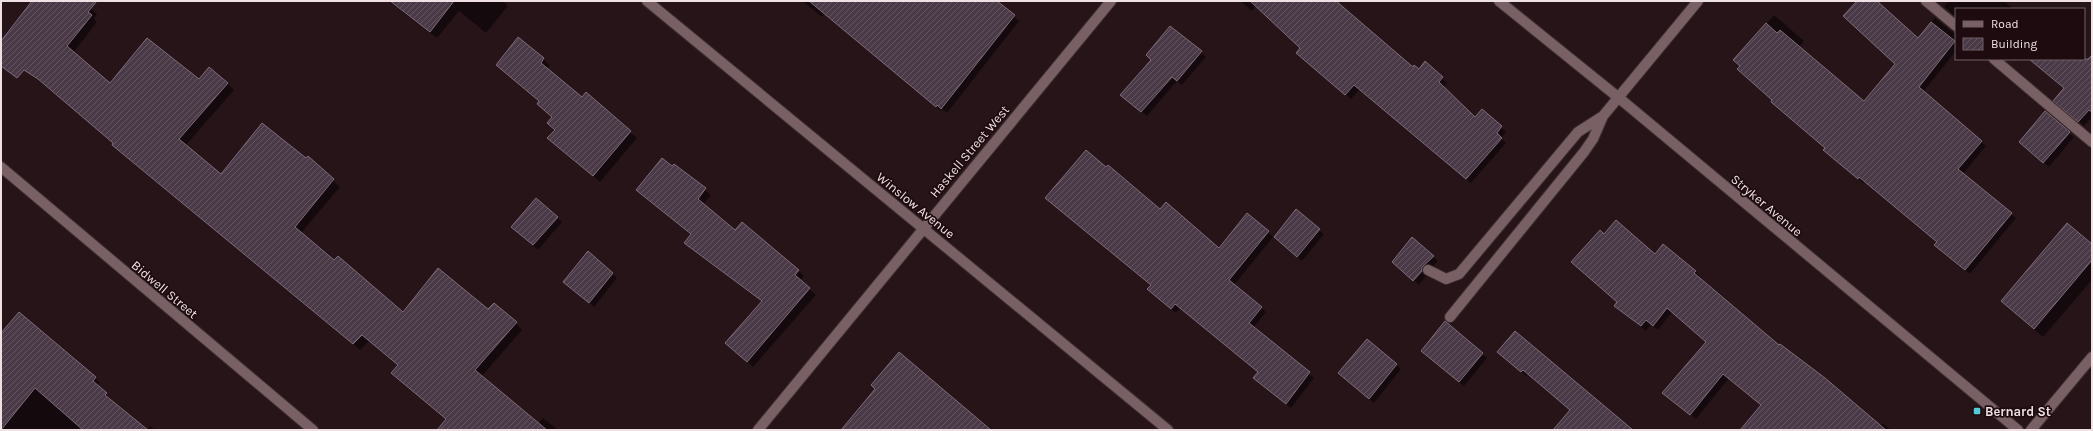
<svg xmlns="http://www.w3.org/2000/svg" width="2093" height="431" font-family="Karla,sans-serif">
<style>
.shadow{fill:#0007}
.building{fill:url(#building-hatch);stroke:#7e6b7a}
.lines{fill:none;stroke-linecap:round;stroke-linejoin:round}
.lane-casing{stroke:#3c2f31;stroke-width:12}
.street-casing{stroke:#3c2f31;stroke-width:12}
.secondary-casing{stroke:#3c2f31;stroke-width:12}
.lane{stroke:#796065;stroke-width:10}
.street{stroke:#796065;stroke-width:10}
.secondary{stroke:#796065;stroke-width:10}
.poi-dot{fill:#52cbd7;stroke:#1d0b10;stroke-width:1.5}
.labels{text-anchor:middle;stroke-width:3.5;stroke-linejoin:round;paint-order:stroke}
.street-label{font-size:13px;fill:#efe1e3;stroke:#1d0b10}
.poi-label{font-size:13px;font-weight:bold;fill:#efe1e3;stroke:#1d0b10;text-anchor:start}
</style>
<defs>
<pattern id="building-hatch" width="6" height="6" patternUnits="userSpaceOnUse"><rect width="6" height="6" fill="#4a3946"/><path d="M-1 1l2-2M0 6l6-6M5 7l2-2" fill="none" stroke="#645561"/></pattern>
</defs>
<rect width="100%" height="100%" fill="#271419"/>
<!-- shadow -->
<path class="shadow" d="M34,1H82L97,14L94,19L97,22L73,53L110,84L199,81L227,83L234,90L185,146L221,176L306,160L308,158L340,187L301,233L335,262L403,313L488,311L516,323L522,330L481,377L538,424L543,418L558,430H458L399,379V366L369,341L360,350L119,151L114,143L1,49V42Z
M388,1H503L508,6L486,33L459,11L437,38Z
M802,1H995L1019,21L947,113L942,109L941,111L825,14L822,17Z
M1240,1H1335L1413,69L1419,71L1425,63L1447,83L1443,88L1475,118L1482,110L1506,132L1501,138L1506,143L1471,183L1360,89L1351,99L1302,57L1301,48L1256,6L1252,11Z
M1858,1H1876L1918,39L1935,18L1952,32L1956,33V51L1923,92L1986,146L1963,174L2016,218L1970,274L1940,250L1938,243L1865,182L1863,183L1829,155L1824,150L1826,148L1774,100L1735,60L1774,15L1804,41L1799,47L1864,103L1896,64Z
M1949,1H2004L2014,9H1956V17L1944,6Z
M518,39L550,65L547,69L582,98L586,93L637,138L600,182L555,144L556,130L553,117L540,102L497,65Z
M1201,52L1206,57L1182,85L1177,81L1147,116L1126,99Z
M2084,56L2092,63V117L2084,126L2059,105L2065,89L2030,59H2084Z
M2069,133L2074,137L2049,167L2025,146Z
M675,165L711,195L703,205L735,231L798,270L804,276L800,281L816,295L753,367L726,343L763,302L691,249L685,243L692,235L644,196Z
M1296,210L1324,234L1302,261L1280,242Z
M1160,211L1219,249L1268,232L1273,237L1234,285L1266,312L1253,328L1314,378L1291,408L1259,383V372L1180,308L1176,313L1154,294L1152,285Z
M557,217L562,222L538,250L518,232Z
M1604,235L1695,271L1700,276L1698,278L1779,346L1880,426L1882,423L1891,430H1777L1762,405L1729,378L1696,419L1668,398L1707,342L1672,312L1658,330L1651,324L1646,331L1620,310Z
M1412,239L1438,261L1427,272L1426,276L1419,285L1398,266Z
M2092,245V280L2043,337L2011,310Z
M612,273L617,278L594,307L564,282Z
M1,334L95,378L100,383L97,386L111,399L110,400L147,430H1Z
M1367,340L1401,369L1374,403L1339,373Z
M899,354L992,430H842L876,389Z
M1482,354L1487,358L1464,386L1427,355Z
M1503,357L1624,430H1555L1571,410L1528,374L1526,376Z
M150,426L155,430H147Z"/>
<!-- building -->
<path class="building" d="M32,1H97L88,12L92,15L67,46L110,83L147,38L199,79L209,67L228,83L179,139L221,174L262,123L306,158L308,156L334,179L295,227L334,260L338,256L403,312L438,268L488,309L494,303L517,322L475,370L547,430H437L446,419L391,373L398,365L362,335L353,344L112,145L113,143L38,79L24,70L17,78L1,66V41Z
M390,1H454L430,32Z
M809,1H997L1015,15L941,109L937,105L936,107Z
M1250,1H1336L1413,67L1414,65L1419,69L1425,61L1443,77L1439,82L1475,117L1482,109L1502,126L1497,133L1502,138L1466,179L1354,85L1345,95L1296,53L1300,48Z
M1857,1H1877L1918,38L1931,22L1955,41L1919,87L1982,141L1958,169L2012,213L1965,270L1934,245L1937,242L1859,177L1858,179L1823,150L1825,148L1771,102L1772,100L1737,69L1740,66L1733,60L1766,23L1777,33L1780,30L1864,101L1895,64L1843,16Z
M1170,26L1202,51L1177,81L1172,77L1141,112L1120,95L1151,60L1146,55Z
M518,37L544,58L541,63L582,97L586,92L631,131L593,176L547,138L555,130L547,123L552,117L537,104L539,101L496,65Z
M2092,55V112L2089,110L2078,122L2053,101L2064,88L2029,59H2088Z
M2045,111L2070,132L2043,163L2019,142Z
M1086,150L1106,167L1108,165L1160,209L1166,202L1219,248L1247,213L1269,231L1229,280L1262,307L1249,323L1310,372L1286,404L1253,378L1258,372L1175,304L1171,309L1147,289L1151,285L1045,198Z
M662,158L672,166L674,164L706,188L698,199L735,230L742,222L799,270L795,275L810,288L747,362L725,343L762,301L684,243L691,234L636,190Z
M536,198L558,217L533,245L511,227Z
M1296,209L1320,229L1297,257L1274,237Z
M1616,220L1655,254L1663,244L1696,271L1694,273L1779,345L1780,344L1825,378L1886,430H1740L1761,405L1723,374L1690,415L1662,393L1706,342L1667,308L1653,326L1646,320L1641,326L1614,306L1617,302L1571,262L1600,230L1604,234Z
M2067,223L2092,244V260L2034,329L2001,301Z
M1412,237L1434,256L1422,267V271L1413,281L1392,262Z
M588,251L613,273L589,303L563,282Z
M19,312L96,377L93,381L107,393L105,395L148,430H83L35,388L1,430V333Z
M1445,321L1483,353L1459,382L1421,351Z
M1515,331L1633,430H1553L1570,410L1523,370L1521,372L1497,352Z
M1367,339L1397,364L1369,399L1338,373Z
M899,352L991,430H841L875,389L871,385Z"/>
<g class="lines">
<!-- lane casing -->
<g class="lane-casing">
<path id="lane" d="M1926,1L1956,26
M1994,59L2092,142
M1428,270L1446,279L1459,274L1578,132L1603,116L1698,1
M1450,317L1584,152L1593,139L1603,116"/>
</g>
<!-- street casing -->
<g class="street-casing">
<path id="street" d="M647,1L1168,430
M1,167L313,430
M758,430L1111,1
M2031,430L2092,357"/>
</g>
<!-- secondary casing -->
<g class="secondary-casing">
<path id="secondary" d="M1499,1L1619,98L2018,430"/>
</g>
<!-- lane -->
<use href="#lane" class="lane"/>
<!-- street -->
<use href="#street" class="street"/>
<!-- secondary -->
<use href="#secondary" class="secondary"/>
</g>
<!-- markers -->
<rect class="poi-dot" x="1973" y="407" width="8" height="8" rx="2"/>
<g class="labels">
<!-- street labels -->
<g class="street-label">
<text transform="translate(969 151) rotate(-50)" y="5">Haskell Street West</text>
<text transform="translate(916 205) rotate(39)" y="5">Winslow Avenue</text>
<text transform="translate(1767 205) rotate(40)" y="5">Stryker Avenue</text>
<text transform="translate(165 289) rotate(40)" y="5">Bidwell Street</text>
</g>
<!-- poi labels -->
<g class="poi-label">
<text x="1985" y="416">Bernard St</text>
</g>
</g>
<!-- border -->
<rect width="2093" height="431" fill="none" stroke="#efe1e3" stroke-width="4"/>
<!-- legend -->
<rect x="1955" y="8" width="130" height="52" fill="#1d0b10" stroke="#716164"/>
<rect x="1963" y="21" width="20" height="6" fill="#796065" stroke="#716164"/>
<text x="1991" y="28" font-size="12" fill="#efe1e3">Road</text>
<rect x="1963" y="38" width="20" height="12" fill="url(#building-hatch)" stroke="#716164"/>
<text x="1991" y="48" font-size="12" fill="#efe1e3">Building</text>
</svg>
